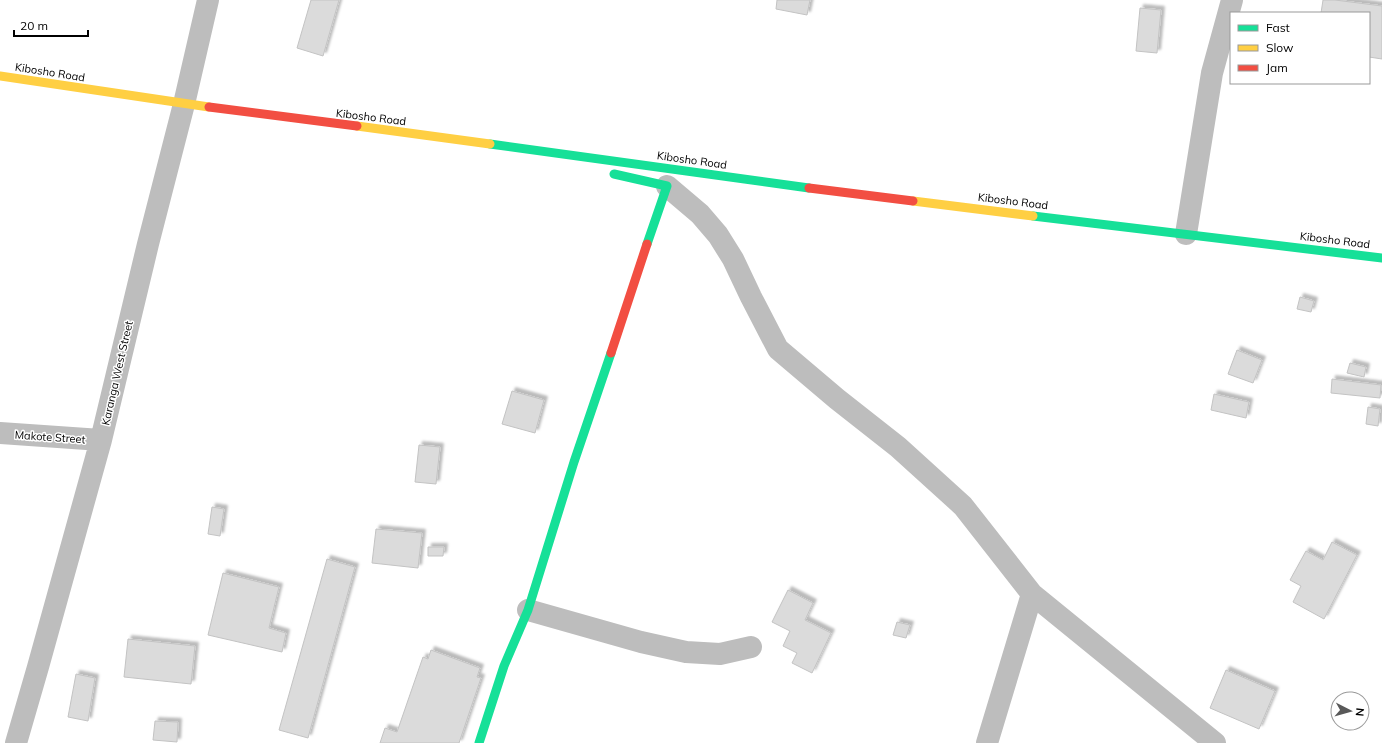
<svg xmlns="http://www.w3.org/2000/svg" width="1382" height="743" font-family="Mulish,sans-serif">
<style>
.building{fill:#dbdbdb;stroke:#c3c3c3;filter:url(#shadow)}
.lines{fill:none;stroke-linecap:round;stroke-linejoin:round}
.street{stroke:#bdbdbd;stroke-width:22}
.fast{stroke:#16e098;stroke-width:9}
.slow{stroke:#ffcf43;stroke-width:9}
.jam{stroke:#f24e42;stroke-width:9}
.labels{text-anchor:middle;stroke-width:3;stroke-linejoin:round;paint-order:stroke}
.street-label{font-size:11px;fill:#000;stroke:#fff}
</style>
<defs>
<filter id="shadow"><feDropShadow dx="3.5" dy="-3.5" stdDeviation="1" flood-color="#0004"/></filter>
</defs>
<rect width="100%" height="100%" fill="#fff"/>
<!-- building -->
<path class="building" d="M311,0H339L323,56L297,48Z
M777,0H810L807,15L776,9Z
M1323,0H1335L1382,6V59L1369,57V13H1321Z
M1140,8L1161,10L1157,53L1136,51Z
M1300,297L1314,301L1311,312L1297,309Z
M1237,350L1262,360L1253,383L1228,374Z
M1350,363L1366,367L1364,377L1347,373Z
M1332,379L1381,385L1380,398L1331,393Z
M512,391L544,400L535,433L502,424Z
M1214,394L1249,402L1246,418L1211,410Z
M1368,407L1380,409L1378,426L1366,424Z
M419,445L440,447L436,484L415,482Z
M212,507L224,509L220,536L208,534Z
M376,529L422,533L418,568L372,563Z
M1332,542L1357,555L1324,619L1293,602L1301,586L1290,580L1306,551L1323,560Z
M428,547H444L443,556H428Z
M327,559L355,567L308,738L279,730Z
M223,573L279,587L269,628L286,633L282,652L208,635Z
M788,590L813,603L805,620L831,633L812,673L792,663L797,653L783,646L790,631L772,622Z
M897,622L910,625L906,638L893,635Z
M128,639L195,646L191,684L124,677Z
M431,650L480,668L477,677L481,678L459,743H380L385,728L397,732L423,657L428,659Z
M1226,670L1275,691L1259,729L1210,708Z
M76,674L95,678L88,721L68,717Z
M155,721L178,722L177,742L153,740Z"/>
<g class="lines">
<!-- street -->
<path class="street" d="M667,186L700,214L718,235L733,259L751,297L778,349L837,399L898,447L963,506L1032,594L1215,743
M1186,234L1212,73L1232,0
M0,433L101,440
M528,610L641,642L686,652L720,654L751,647
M16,743L38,667L101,440L148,244L184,104L208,0
M987,743L1032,594"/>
<!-- fast -->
<path class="fast" d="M490,144L809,188
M614,174L667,186L647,244
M1033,216L1382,258
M479,743L504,666L528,610L574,462L611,353"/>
<!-- slow -->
<path class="slow" d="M0,76L209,107
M357,126L490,144
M913,201L1033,216"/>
<!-- jam -->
<path class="jam" d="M209,107L357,126
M809,188L913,201
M611,353L647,244"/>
</g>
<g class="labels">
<!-- street labels -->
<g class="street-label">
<text transform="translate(50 72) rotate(9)" y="4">Kibosho Road</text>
<text transform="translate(371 117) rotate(7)" y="4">Kibosho Road</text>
<text transform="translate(692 160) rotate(8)" y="4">Kibosho Road</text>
<text transform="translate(1013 201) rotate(7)" y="4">Kibosho Road</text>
<text transform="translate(1335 240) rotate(7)" y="4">Kibosho Road</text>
<text transform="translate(117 373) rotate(-77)" y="4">Karanga West Street</text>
<text transform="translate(50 437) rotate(4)" y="4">Makote Street</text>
</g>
</g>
<!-- legend -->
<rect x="1230" y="12" width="140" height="72" fill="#ffffff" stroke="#999999"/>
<rect x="1238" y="25" width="20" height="6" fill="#16e098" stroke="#999999"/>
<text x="1266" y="32" font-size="12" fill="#000000">Fast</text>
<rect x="1238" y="45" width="20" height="6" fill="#ffcf43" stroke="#999999"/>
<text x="1266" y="52" font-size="12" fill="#000000">Slow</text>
<rect x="1238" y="65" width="20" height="6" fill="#f24e42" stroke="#999999"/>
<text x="1266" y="72" font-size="12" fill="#000000">Jam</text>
<!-- north arrow -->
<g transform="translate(1350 711) rotate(96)"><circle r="19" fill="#ffffff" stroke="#999999"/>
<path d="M0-3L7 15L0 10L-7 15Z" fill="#595959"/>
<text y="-6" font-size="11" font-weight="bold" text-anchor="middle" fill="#000000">N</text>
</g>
<!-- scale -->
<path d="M14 30v6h74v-6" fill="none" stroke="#000000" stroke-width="2"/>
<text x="20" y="30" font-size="12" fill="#000000" stroke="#ffffff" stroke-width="3" paint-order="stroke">20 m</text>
</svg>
